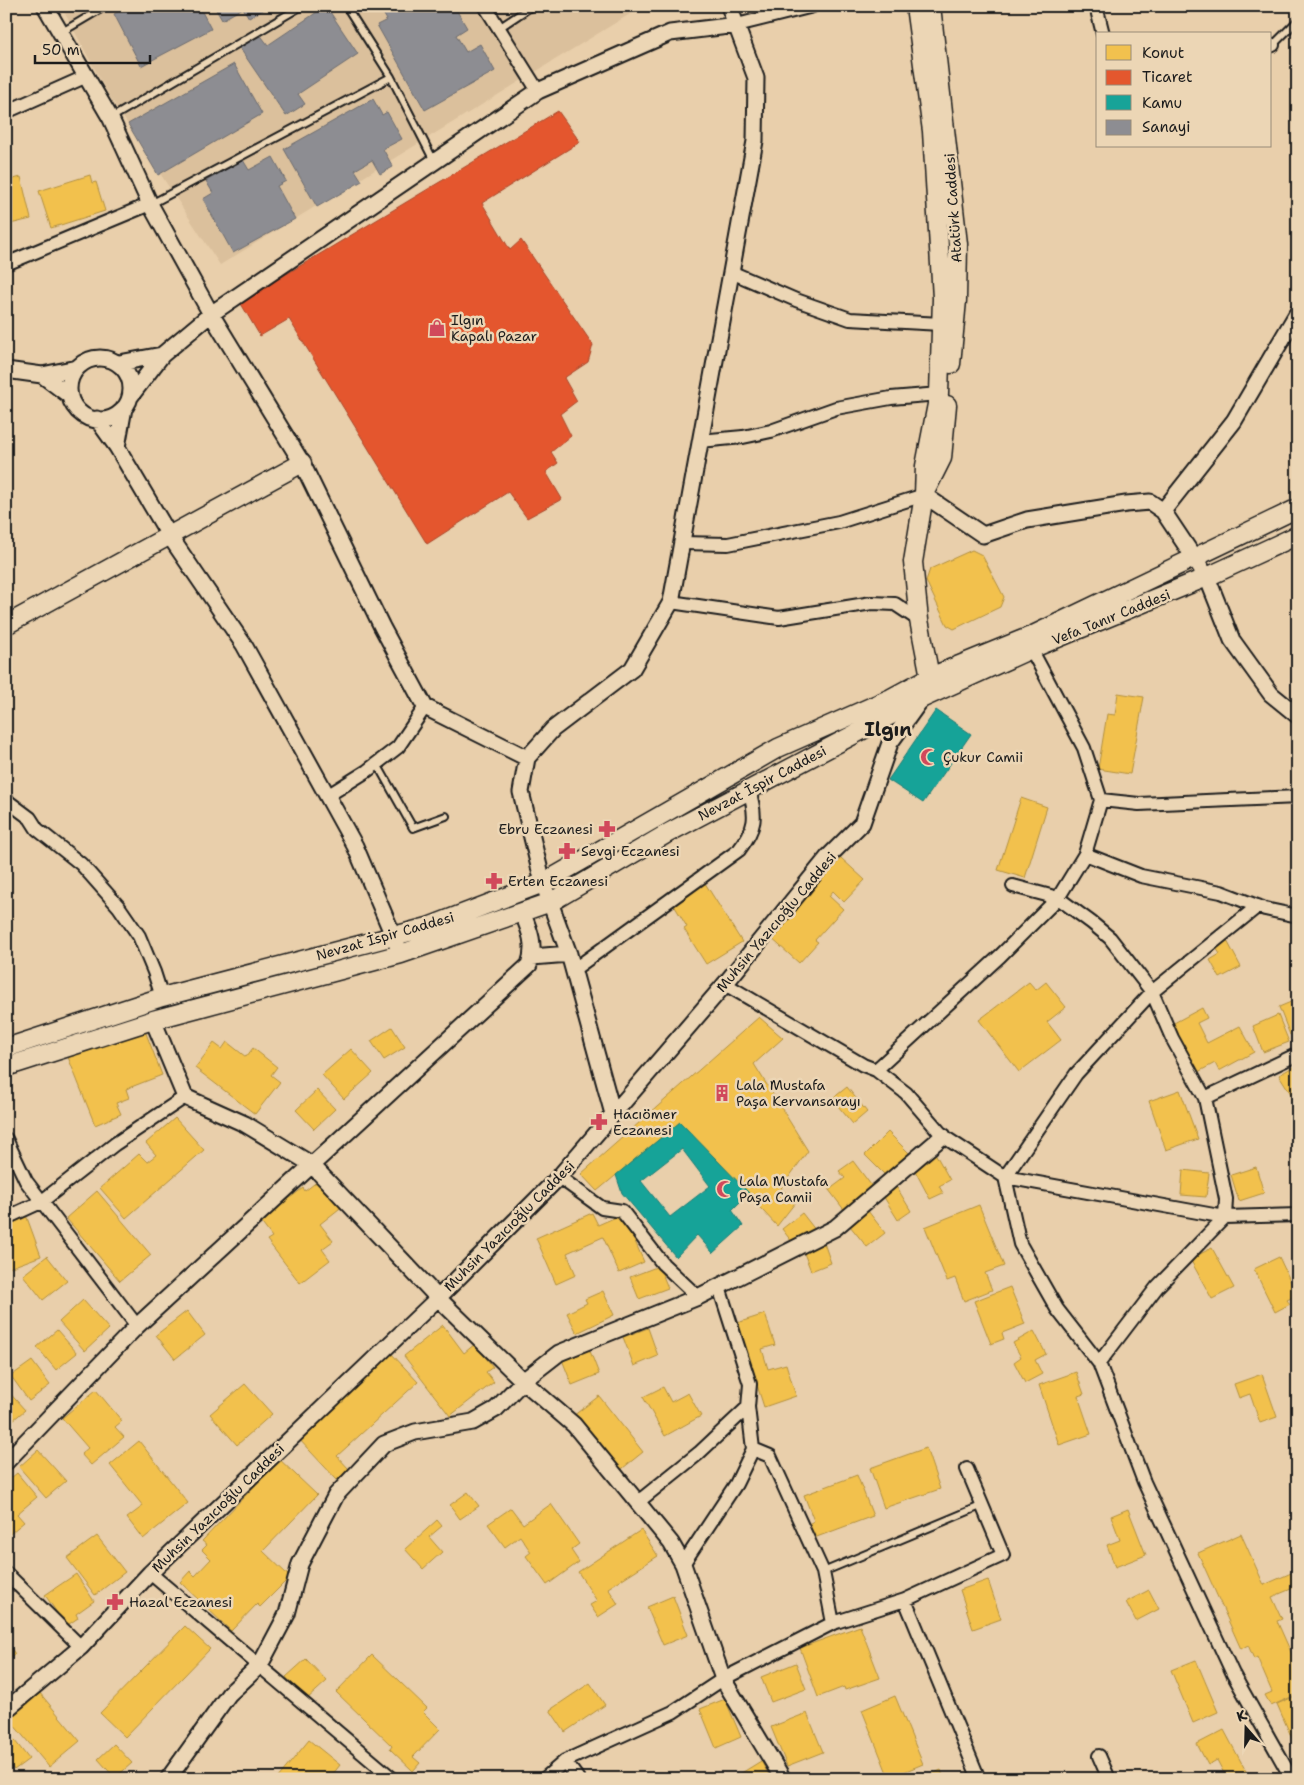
<svg xmlns="http://www.w3.org/2000/svg" width="1304" height="1785" font-family="'Shantell Sans',sans-serif">
<style>
.built{fill:#dbc09c}
.homes{fill:#f2c14e;stroke:#b2903f}
.shops{fill:#e4572e;stroke:#a84529}
.public{fill:#17a398;stroke:#187a73;fill-rule:evenodd}
.industry{fill:#8d8d92;stroke:#6b6b6f}
.lines{fill:none;stroke-linecap:round;stroke-linejoin:round}
.service-casing{stroke:#1c1c1c;stroke-width:10}
.minor-casing{stroke:#1c1c1c;stroke-width:16}
.tertiary-casing{stroke:#1c1c1c;stroke-width:19}
.secondary-casing{stroke:#1c1c1c;stroke-width:21}
.service{stroke:#ecd6b5;stroke-width:6}
.minor{stroke:#ecd6b5;stroke-width:12}
.tertiary{stroke:#ecd6b5;stroke-width:15}
.secondary{stroke:#ecd6b5;stroke-width:18}
.labels{text-anchor:middle;stroke-width:5;stroke-linejoin:round;paint-order:stroke}
.street-label{font-size:14px;fill:#1c1c1c;stroke:#ecd6b5}
.poi-label{font-size:14px;fill:#1c1c1c;stroke:#ecd6b5;text-anchor:start}
.district-label{font-size:19px;font-weight:bold;fill:#1c1c1c;stroke:#ecd6b5}
</style>
<rect width="100%" height="100%" fill="#e9cfab"/>
<filter id="ink" filterUnits="userSpaceOnUse"><feTurbulence type="fractalNoise" baseFrequency=".02" numOctaves="2"/><feDisplacementMap in="SourceGraphic" scale="10" xChannelSelector="R" yChannelSelector="G"/><feConvolveMatrix kernelMatrix="1 2 1 2 8 2 1 2 1" color-interpolation-filters="sRGB"/></filter>
<g filter="url(#ink)">
<!-- built -->
<path class="built" d="M61,6H643L220,265L108,94Z"/>
<!-- homes -->
<path class="homes" d="M90,175L92,183L96,182L105,211L51,228L39,191Z
M21,177L31,219L6,225V181Z
M972,550L982,555L1004,597L1000,607L954,629L947,625L926,581L930,569Z
M1118,693L1144,697L1130,774L1098,769L1107,714L1115,715Z
M1021,798L1047,807L1025,878L998,870Z
M841,858L865,880L844,902L833,891L829,896L843,909L815,940L818,942L799,963L770,937Z
M703,880L742,942L706,964L684,929L687,927L671,900Z
M6,911L12,918L6,923Z
M1225,937L1241,967L1220,978L1210,960L1220,954L1213,943Z
M1029,982L1036,990L1046,982L1066,1007L1047,1022L1061,1040L1019,1072L979,1020Z
M1298,999V1032L1290,1035L1279,1007Z
M1202,1008L1207,1018L1197,1023L1207,1043L1240,1026L1254,1052L1219,1071L1215,1063L1198,1072L1172,1024Z
M1278,1015L1289,1042L1263,1052L1253,1026Z
M759,1017L783,1038L754,1064L808,1151L781,1188L795,1203L777,1226L680,1122L597,1191L581,1174Z
M392,1027L405,1047L384,1060L371,1041Z
M144,1028L162,1075L126,1089L129,1098L116,1103L121,1114L95,1125L68,1057Z
M227,1042L246,1057L253,1048L277,1067L271,1075L280,1082L255,1114L195,1068L214,1043L222,1049Z
M351,1049L373,1073L344,1099L322,1075Z
M1298,1064V1105L1279,1075Z
M847,1087L867,1112L853,1124L832,1099Z
M317,1090L335,1109L314,1129L296,1110Z
M1180,1090L1198,1139L1166,1150L1149,1101Z
M175,1118L204,1150L126,1218L100,1188L139,1154L147,1162L156,1155L146,1143Z
M888,1132L911,1155L888,1178L865,1155Z
M935,1153L950,1180L939,1186L943,1193L930,1199L912,1165Z
M853,1161L874,1189L845,1211L829,1190L845,1178L839,1171Z
M1256,1167L1264,1193L1239,1201L1231,1175Z
M1183,1170L1209,1173L1206,1197L1181,1195Z
M323,1177L344,1205L320,1224L333,1241L322,1249L330,1260L300,1283L267,1240L272,1237L260,1221L303,1188L305,1191Z
M896,1186L911,1211L898,1220L882,1194Z
M97,1191L151,1255L120,1281L66,1218Z
M979,1205L1004,1266L985,1273L992,1290L964,1301L955,1278L947,1281L925,1227Z
M868,1211L885,1233L867,1247L850,1226Z
M592,1213L598,1225L623,1214L644,1262L619,1273L603,1237L567,1253L576,1275L556,1284L536,1238Z
M802,1213L816,1231L795,1246L782,1229Z
M26,1215L41,1256L6,1269V1222Z
M823,1240L831,1263L811,1271L802,1248Z
M1212,1248L1234,1288L1212,1299L1190,1259Z
M47,1256L67,1281L43,1300L23,1275Z
M1279,1257L1297,1295L1287,1300L1290,1304L1275,1312L1254,1269Z
M659,1266L668,1288L639,1299L630,1277Z
M1010,1287L1025,1324L1002,1333L1004,1339L991,1344L974,1301Z
M603,1291L614,1315L577,1333L567,1313L587,1303L585,1299Z
M83,1300L109,1329L85,1351L59,1322Z
M187,1311L205,1335L175,1359L156,1335Z
M765,1314L775,1345L762,1349L768,1369L786,1364L796,1396L764,1407L737,1323Z
M443,1325L464,1353L475,1344L493,1367L486,1372L494,1382L450,1416L404,1356Z
M648,1328L658,1356L634,1366L623,1337Z
M57,1330L77,1353L56,1370L37,1347Z
M1034,1331L1046,1354L1035,1360L1042,1374L1025,1383L1014,1362L1021,1357L1013,1343Z
M588,1346L599,1374L572,1385L561,1357Z
M390,1352L418,1382L337,1456L349,1469L337,1480L297,1437Z
M32,1361L50,1385L29,1401L11,1376Z
M1076,1372L1084,1394L1078,1396L1091,1434L1059,1445L1039,1385Z
M1262,1374L1277,1417L1260,1423L1250,1394L1239,1398L1234,1384Z
M245,1384L272,1414L237,1445L210,1414Z
M663,1387L671,1402L688,1393L701,1416L665,1436L643,1397Z
M6,1389L25,1410L6,1426Z
M96,1390L122,1421L115,1427L124,1437L91,1465L81,1454L88,1448L62,1418Z
M599,1396L643,1452L618,1472L573,1416Z
M139,1441L188,1503L143,1539L127,1518L143,1506L110,1465Z
M926,1448L940,1489L884,1508L870,1468Z
M38,1450L66,1481L46,1498L19,1467Z
M276,1456L317,1495L263,1551L290,1577L260,1607L257,1604L231,1631L180,1582L190,1571L195,1576L211,1559L202,1550L207,1545L202,1541L268,1472L265,1468Z
M17,1473L37,1497L17,1514L24,1522L6,1537V1482Z
M857,1475L873,1516L814,1538L808,1524L814,1521L804,1495Z
M468,1492L479,1506L460,1519L450,1505Z
M551,1504L579,1544L571,1550L579,1562L547,1585L526,1556L531,1552L520,1536L505,1547L488,1524L511,1508L523,1524Z
M1128,1509L1146,1555L1115,1567L1107,1545L1120,1540L1111,1516Z
M437,1520L442,1526L429,1537L442,1552L423,1569L405,1549Z
M641,1530L658,1556L608,1588L618,1604L598,1617L590,1605L597,1601L578,1572Z
M1241,1534L1264,1585L1298,1570V1586L1272,1597L1282,1619L1277,1621L1298,1668V1694L1271,1706L1265,1695L1272,1692L1257,1657L1254,1659L1248,1645L1241,1649L1198,1553Z
M97,1536L125,1572L95,1595L67,1558Z
M76,1574L94,1601L76,1614L78,1618L66,1626L45,1595Z
M988,1580L1001,1619L973,1629L960,1590Z
M1149,1590L1159,1609L1136,1621L1126,1602Z
M673,1596L688,1635L663,1645L647,1607Z
M185,1626L210,1649L125,1737L100,1713Z
M860,1626L880,1678L845,1690L844,1687L818,1697L800,1648Z
M6,1641L15,1654L6,1660Z
M372,1655L427,1708L423,1712L440,1729L413,1757L420,1763L413,1771L390,1749L392,1746L336,1692Z
M306,1659L327,1681L306,1700L286,1677Z
M1196,1660L1218,1712L1193,1723L1171,1670Z
M796,1663L806,1689L771,1702L761,1677Z
M590,1683L605,1705L565,1732L550,1710Z
M39,1692L80,1741L49,1767L8,1718Z
M1298,1695V1752L1277,1704Z
M895,1696L923,1764L889,1778L862,1710Z
M725,1699L741,1737L716,1748L700,1709Z
M807,1713L823,1752L787,1766L771,1727Z
M1224,1730L1248,1775L1242,1779H1227L1217,1760L1208,1765L1197,1744Z
M8,1732L29,1759L14,1770L6,1760V1733Z
M309,1740L340,1765L329,1779H277Z
M114,1744L132,1763L115,1778L98,1759Z
M761,1761L771,1779H736L735,1777Z
M941,1770L944,1779H921Z"/>
<!-- shops -->
<path class="shops" d="M558,111L580,142L482,203L510,250L521,240L593,345L588,362L564,378L577,401L560,414L571,436L551,452L558,463L546,472L562,499L527,518L508,492L427,544L289,319L260,336L240,302Z"/>
<!-- public -->
<path class="public" d="M936,710L971,734L923,803L888,780Z
M680,1122L749,1193L732,1210L743,1226L713,1253L697,1235L676,1257L622,1193L616,1175ZM682,1149L710,1186L670,1217L641,1181Z"/>
<!-- industry -->
<path class="industry" d="M128,6H199L211,29L141,66L114,14Z
M214,6H267L268,7L249,18L243,8L222,20Z
M326,6L358,54L298,94L305,104L286,116L239,47L259,33L268,45Z
M379,6H454L467,28L456,35L466,52L480,44L495,71L425,110L377,25L387,20Z
M234,64L262,114L158,175L128,124Z
M373,99L382,115L387,112L402,139L383,149L393,167L380,174L372,160L355,170L362,181L317,207L284,149Z
M273,157L286,181L277,186L295,219L233,253L203,199L213,193L206,181L243,160L249,170Z"/>
<g class="lines">
<!-- service casing -->
<g class="service-casing">
<path id="service" d="M346,6L391,77L434,161
M499,28L532,6
M62,32L106,6
M1273,45L1298,20
M111,118L302,6
M151,204L391,77
M377,764L413,828L446,816
M823,1572L983,1505"/>
</g>
<!-- minor casing -->
<g class="minor-casing">
<path id="minor" d="M485,6L538,91
M1096,6L1103,34
M737,25L813,6
M1270,46L1273,45
M6,112L87,76
M6,264L150,204
M731,272L796,300L850,319L941,324
M700,441L743,437L771,431L836,408L891,398L939,394
M682,543L728,544L839,522L924,495
M671,602L779,618L872,603L895,604L919,620
M327,796L367,771L398,747L425,707
M6,800L30,818L37,829L81,864L119,907L139,936L154,972L162,997
M1101,800L1139,804L1298,797
M1085,854L1141,876L1221,892L1265,909L1298,916
M1013,886L1058,898L1092,923L1110,938L1152,992L1172,1038L1205,1098L1226,1199L1225,1217L1157,1287L1099,1363
M1258,906L1152,992L1076,1074L1005,1177L1020,1244L1057,1309L1099,1363L1144,1482L1233,1674L1292,1779
M573,970L739,850C756,828 757,817 749,790
M725,984L863,1065L876,1070L906,1093L943,1136L1005,1177L1225,1217L1298,1215
M876,1070L1000,956L1058,898L1085,854L1101,800L1084,748L1031,649
M1205,1098L1298,1054
M6,1139L26,1181L137,1326
M559,1177L602,1208L622,1211L663,1264L698,1297
M6,1218L41,1202L115,1144L185,1097
M719,1287L750,1384L748,1407L753,1449L770,1456L823,1572L833,1623
M638,1502L699,1453L748,1407
M683,1564L736,1484L753,1449
M6,1573L81,1647
M150,1573L393,1779
M905,1600L979,1779
M1099,1756L1109,1779
M565,1761L578,1779
M544,1779L565,1761L673,1712L723,1679L833,1623L905,1600L1003,1555L967,1469"/>
</g>
<!-- tertiary casing -->
<g class="tertiary-casing">
<path id="tertiary" d="M45,6L111,119L150,204L211,314L302,463L382,627L425,707L527,758
M69 389a31 31 0 1 1 62 0a31 31 0 1 1-62 0Z
M119,363L162,355
M6,370L42,375L77,368
M42,375L70,396
M130,397L162,355L211,314L538,91L670,33L737,25
M97,419L117,447L169,535L244,645L355,846L401,954
M117,447L124,408
M924,495L983,535L1027,520L1126,504L1150,502L1163,511L1207,577L1232,640L1271,694L1298,716
M1163,511L1234,421L1298,312
M532,957L569,954
M153,1020L185,1097L245,1124L311,1164L438,1298L523,1381L574,1425L671,1543L683,1564L723,1679L783,1779
M613,1114L569,954L543,883L521,792L527,758L553,729L632,669L671,602L755,141L756,78L729,6
M6,1462L137,1326L529,965C536,945 530,931 522,912
M6,1710L81,1647L150,1573L438,1298L559,1177L725,984L828,857L862,823L890,743L923,697
M168,1779L229,1694L260,1665L287,1614L300,1564L336,1495L384,1444L415,1432L473,1422L496,1409L523,1381L559,1353L698,1297L835,1228L943,1136"/>
</g>
<!-- secondary casing -->
<g class="secondary-casing">
<path id="secondary" d="M915,6L932,131L942,298L939,394L925,466L924,495L913,562L919,620L930,677
M931,6L958,244L957,300L951,364
M927,488L942,458L947,405
M6,625L302,463
M6,1048L162,997L428,927L543,883L778,748L891,698L930,677L1033,635L1298,508
M6,1067L153,1020L401,954L551,902L668,833L923,698L1031,649L1207,577L1298,535"/>
</g>
<!-- service -->
<use href="#service" class="service"/>
<!-- minor -->
<use href="#minor" class="minor"/>
<!-- tertiary -->
<use href="#tertiary" class="tertiary"/>
<!-- secondary -->
<use href="#secondary" class="secondary"/>
</g>
</g>
<!-- icons -->
<defs>
<g id="shop-bare" transform="scale(1.35)"><path d="M-5-2.5h2.3a2.7 3.5 0 0 1 5.4 0H5L5.5 6h-11ZM-1.5-2.5h3a1.5 2.3 0 0 0-3 0Z" fill="#d1495b" stroke="#ecd6b5" stroke-width="2.5" paint-order="stroke"/></g>
<g id="mosque-bare" transform="scale(1.35)"><path d="M3.5-4.9A6 6 0 1 0 3.5 4.9A5 5 0 1 1 3.5-4.9Z" fill="#d1495b" stroke="#ecd6b5" stroke-width="2.5" paint-order="stroke"/></g>
<g id="pharmacy-bare" transform="scale(1.35)"><path d="M-2-6h4v4h4v4h-4v4h-4v-4h-4v-4h4Z" fill="#d1495b" stroke="#ecd6b5" stroke-width="2.5" paint-order="stroke"/></g>
<g id="building-bare" transform="scale(1.35)"><path d="M-4-6H4V6H1V3H-1V6H-4ZM-2.5-4.3h1.7v1.8h-1.7ZM.8-4.3h1.7v1.8H.8ZM-2.5-1h1.7V.8h-1.7ZM.8-1h1.7V.8H.8Z" fill="#d1495b" stroke="#ecd6b5" stroke-width="2.5" paint-order="stroke"/></g>
</defs>
<g fill-rule="evenodd">
<use href="#shop-bare" x="437" y="328"/>
<use href="#mosque-bare" x="929" y="757"/>
<use href="#pharmacy-bare" x="607" y="829"/>
<use href="#pharmacy-bare" x="567" y="851"/>
<use href="#pharmacy-bare" x="494" y="881"/>
<use href="#building-bare" x="722" y="1093"/>
<use href="#pharmacy-bare" x="599" y="1122"/>
<use href="#mosque-bare" x="725" y="1189"/>
<use href="#pharmacy-bare" x="115" y="1602"/>
</g>
<g class="labels">
<!-- street labels -->
<g class="street-label">
<text transform="translate(953 208) rotate(-94)" y="5">Atatürk Caddesi</text>
<text transform="translate(1111 617) rotate(-22)" y="5">Vefa Tanır Caddesi</text>
<text transform="translate(762 783) rotate(-28)" y="5">Nevzat İspir Caddesi</text>
<text transform="translate(776 922) rotate(-50)" y="5">Muhsin Yazıcıoğlu Caddesi</text>
<text transform="translate(385 936) rotate(-16)" y="5">Nevzat İspir Caddesi</text>
<text transform="translate(509 1226) rotate(-45)" y="5">Muhsin Yazıcıoğlu Caddesi</text>
<text transform="translate(218 1508) rotate(-44)" y="5">Muhsin Yazıcıoğlu Caddesi</text>
</g>
<!-- poi labels -->
<g class="poi-label">
<text x="451" y="325">Ilgın<tspan x="451" dy="16">Kapalı Pazar</tspan></text>
<text x="943" y="762">Çukur Camii</text>
<text x="593" y="834" text-anchor="end">Ebru Eczanesi</text>
<text x="581" y="856">Sevgi Eczanesi</text>
<text x="508" y="886">Erten Eczanesi</text>
<text x="736" y="1090">Lala Mustafa<tspan x="736" dy="16">Paşa Kervansarayı</tspan></text>
<text x="613" y="1119">Hacıömer<tspan x="613" dy="16">Eczanesi</tspan></text>
<text x="739" y="1186">Lala Mustafa<tspan x="739" dy="16">Paşa Camii</tspan></text>
<text x="129" y="1607">Hazal Eczanesi</text>
</g>
<!-- district labels -->
<g class="district-label">
<text x="888" y="736">Ilgın</text>
</g>
</g>
<!-- margin -->
<rect width="1304" height="1785" fill="none" stroke="#ecd6b5" stroke-width="25"/>
<rect x="12" y="12" width="1279" height="1760" fill="none" stroke="#1c1c1c" stroke-width="2" filter="url(#ink)"/>
<!-- legend -->
<rect x="1096" y="32" width="175" height="115" fill="#ecd6b5" stroke="#998c78"/>
<rect x="1106" y="45" width="25" height="15" fill="#f2c14e" stroke="#998c78"/>
<text x="1142" y="58" font-size="15" fill="#1c1c1c">Konut</text>
<rect x="1106" y="70" width="25" height="15" fill="#e4572e" stroke="#998c78"/>
<text x="1142" y="82" font-size="15" fill="#1c1c1c">Ticaret</text>
<rect x="1106" y="95" width="25" height="15" fill="#17a398" stroke="#998c78"/>
<text x="1142" y="108" font-size="15" fill="#1c1c1c">Kamu</text>
<rect x="1106" y="120" width="25" height="15" fill="#8d8d92" stroke="#998c78"/>
<text x="1142" y="132" font-size="15" fill="#1c1c1c">Sanayi</text>
<!-- north arrow -->
<g transform="translate(1246 1728) rotate(340)" stroke="#ecd6b5" stroke-width="4" paint-order="stroke">
<path d="M0-4L9 19L0 12L-9 19Z" fill="#1c1c1c"/>
<text y="-8" font-size="14" font-weight="bold" text-anchor="middle" fill="#1c1c1c">K</text>
</g>
<!-- scale -->
<path d="M35 55v8h115v-8" fill="none" stroke="#1c1c1c" stroke-width="2.5"/>
<text x="42" y="55" font-size="15" fill="#1c1c1c" stroke="#ecd6b5" stroke-width="4" paint-order="stroke">50 m</text>
</svg>
